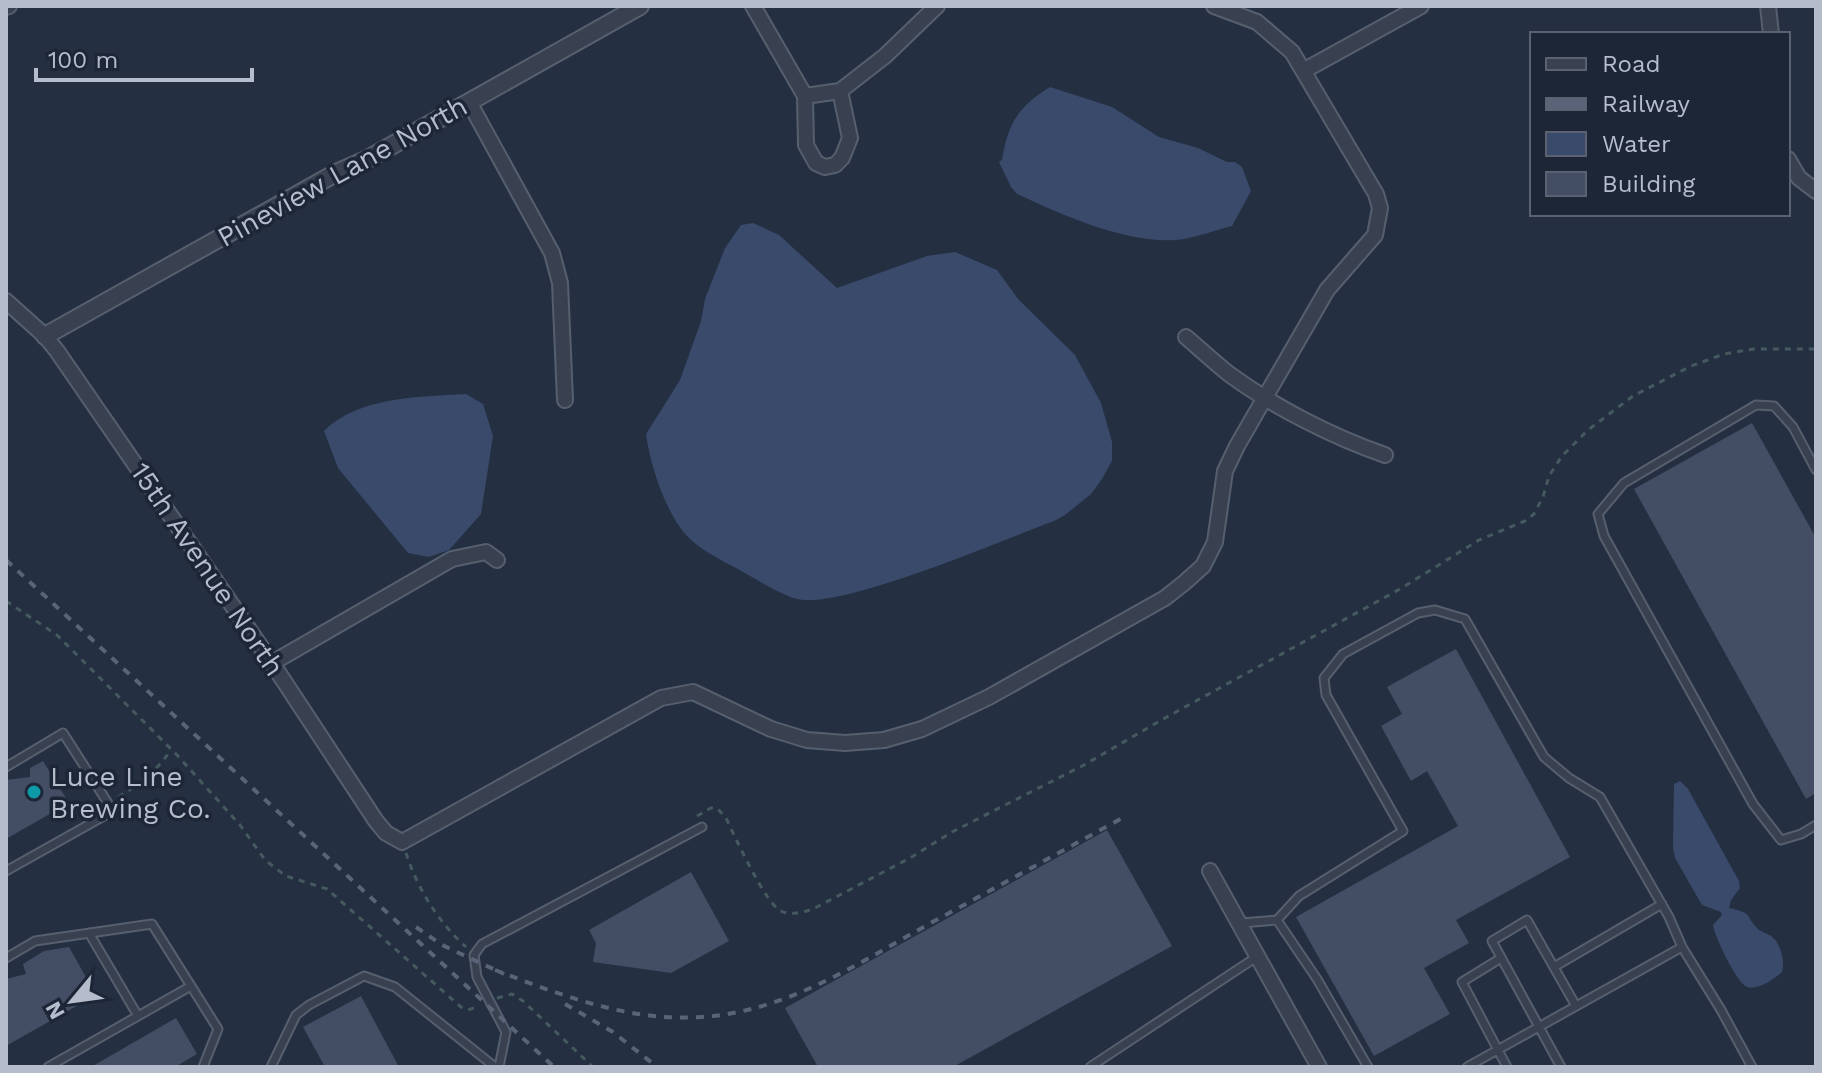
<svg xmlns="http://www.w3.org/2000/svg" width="1822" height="1073" font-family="'Work Sans',sans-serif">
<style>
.water{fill:#394a6b}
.building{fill:#434e64}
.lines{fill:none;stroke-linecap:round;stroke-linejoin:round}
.service-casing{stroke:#565f6e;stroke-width:11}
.minor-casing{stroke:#565f6e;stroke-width:18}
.tertiary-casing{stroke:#565f6e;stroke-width:20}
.path{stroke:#445a5f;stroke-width:3;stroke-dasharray:6 6;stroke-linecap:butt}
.service{stroke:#394151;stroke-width:7}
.minor{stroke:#394151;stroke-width:14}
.tertiary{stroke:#394151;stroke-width:16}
.rail{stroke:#5a6478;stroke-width:4;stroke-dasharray:8 8;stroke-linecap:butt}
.culture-dot{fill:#0f9aa8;stroke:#1d2636;stroke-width:3}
.labels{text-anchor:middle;stroke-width:7;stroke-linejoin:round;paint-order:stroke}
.street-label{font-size:28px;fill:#b5bccb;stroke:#1d2636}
.poi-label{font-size:28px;fill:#b5bccb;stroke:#1d2636;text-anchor:start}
</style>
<rect width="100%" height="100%" fill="#242f42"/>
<!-- water -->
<path class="water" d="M1050,87L1112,107L1159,137L1198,148L1227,162H1235L1242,167L1251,191L1232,226C1216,230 1200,236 1184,239C1133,247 1062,215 1017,194L1011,187L999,162L1002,160C1008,123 1018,107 1050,87Z
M753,223L779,235L837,288L927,256L955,252L997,270L1018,299L1075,355L1101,403L1112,442V461L1102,479L1091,494L1065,515L1054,521C1005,539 841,610 797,599C780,595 750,575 732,566C717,558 698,548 686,535C665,511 650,465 646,434L680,380L701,321L705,299L725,248L741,225Z
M466,394L483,404L493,436L481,514L449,550L429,557L408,553L338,468L324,431C359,396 420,397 466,394Z
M1680,781L1688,789L1739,881L1740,888L1731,900L1729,908C1755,914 1743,914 1759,930C1763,933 1767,933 1771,936C1781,943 1785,961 1782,972C1775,979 1757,991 1747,987C1736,982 1715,937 1713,925L1722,915L1721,912L1702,905L1675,858L1673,847L1674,784Z"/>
<!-- building -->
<path class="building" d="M1752,423L1816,538V793L1806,799L1634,489Z
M1456,649L1570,857L1456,920L1469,943L1424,968L1450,1014L1374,1056L1296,917L1458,826L1427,771L1411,781L1381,726L1402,714L1387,687Z
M43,761L69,803L6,839V780L30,777V768Z
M1107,830L1172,946L953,1067H818L785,1008Z
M691,872L729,941L671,973L593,962L596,943L589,930Z
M69,947L96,995L6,1046V979L26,974L23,964L44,951Z
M361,996L399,1067H325L303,1027Z
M176,1018L197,1054L175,1067H91Z"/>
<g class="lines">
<!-- service casing -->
<g class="service-casing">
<path id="service" d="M1816,470L1793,427L1774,406L1756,405L1624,483L1598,514L1604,536L1753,804L1781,840L1801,834L1816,825
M6,767L63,733L113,811L6,871
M1277,920L1299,896L1403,831L1326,695L1324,678L1343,654L1418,613L1435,610L1465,619L1544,757L1569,778L1600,797L1669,917L1682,947
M1241,923L1277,920L1317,979L1368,1067
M89,933L138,1016
M6,958L35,941L152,924L191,986L48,1067
M1501,958L1462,982L1507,1067
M1554,967L1662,904
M191,986L218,1029L203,1067
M271,1067L296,1015L309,1005L364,976L395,987L495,1067
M499,1067L506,1032L477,977L474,955L482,944L702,827
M1090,1067L1258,956
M1467,1067L1682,947L1721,1010L1752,1067
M1561,1067L1492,941L1527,920L1576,1006"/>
</g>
<!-- minor casing -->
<g class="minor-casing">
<path id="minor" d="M753,6L805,96L806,145L816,163L825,167L835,165L842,158L850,138L840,91
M1768,6L1771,34
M6,7L9,6
M1305,70L1421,6
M805,96L840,91L885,56L937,6
M469,102L552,253L560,283L565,400
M1788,159L1799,178L1816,191
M6,301L45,336L57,351L272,663L376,821L386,833L402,842L661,698L693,692L771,729L807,740L845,743L884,740L922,729L989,697L1165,598L1184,583L1203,566L1215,542L1225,471L1237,446L1327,290L1375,235L1380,208L1376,194L1292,52L1257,22L1214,6
M1186,337C1200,349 1214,362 1229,374C1274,407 1333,437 1385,455
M272,663L452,559L486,552L497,560
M1210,871L1319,1067"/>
</g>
<!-- tertiary casing -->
<g class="tertiary-casing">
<path id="tertiary" d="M45,336L334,174L366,160L640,6"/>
</g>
<!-- path -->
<path class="path" d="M6,601L57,635L177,755L240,825L265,860L286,876L327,889L461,1007L468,1010L479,1006
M118,797C141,784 156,771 171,750
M697,816L711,808H717L726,818C734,835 766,905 781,911C791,916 803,912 813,909L910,858L952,832L1084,765L1165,718L1400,589L1479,540L1525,521L1534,514L1543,497L1549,476L1562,456L1588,430L1633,396L1691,366L1724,354L1754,349H1816
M406,853C417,888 439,923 466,947
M497,998L512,994L523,1001L593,1067"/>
<!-- service -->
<use href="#service" class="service"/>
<!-- minor -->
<use href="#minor" class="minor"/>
<!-- tertiary -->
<use href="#tertiary" class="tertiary"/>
<!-- rail -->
<path class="rail" d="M6,560L554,1067
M416,927L442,945L504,974
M495,970C561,995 629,1022 701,1017C786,1012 857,964 929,924C995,888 1060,852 1126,816
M565,1004L613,1032L657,1067"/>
</g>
<!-- markers -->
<circle class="culture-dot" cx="34" cy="792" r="8"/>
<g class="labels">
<!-- street labels -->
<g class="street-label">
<text transform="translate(342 171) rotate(-29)" y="10">Pineview Lane North</text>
<text transform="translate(208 569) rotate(56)" y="10">15th Avenue North</text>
</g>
<!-- poi labels -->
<g class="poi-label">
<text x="50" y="786">Luce Line<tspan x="50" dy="32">Brewing Co.</tspan></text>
</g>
</g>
<!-- border -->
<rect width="1822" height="1073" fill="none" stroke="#b5bccb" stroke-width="16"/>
<!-- legend -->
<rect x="1530" y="32" width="260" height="184" fill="#1d2636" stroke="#5a6272" stroke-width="2"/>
<rect x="1546" y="58" width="40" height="12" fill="#394151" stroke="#5a6272" stroke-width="2"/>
<text x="1602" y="72" font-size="24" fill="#b5bccb">Road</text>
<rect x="1546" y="98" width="40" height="12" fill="#5a6478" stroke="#5a6272" stroke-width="2"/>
<text x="1602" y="112" font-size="24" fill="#b5bccb">Railway</text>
<rect x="1546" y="132" width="40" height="24" fill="#394a6b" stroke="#5a6272" stroke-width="2"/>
<text x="1602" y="152" font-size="24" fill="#b5bccb">Water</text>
<rect x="1546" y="172" width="40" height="24" fill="#434e64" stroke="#5a6272" stroke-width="2"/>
<text x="1602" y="192" font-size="24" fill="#b5bccb">Building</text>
<!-- north arrow -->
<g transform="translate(72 1001) rotate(241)" stroke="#1d2636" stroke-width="6" paint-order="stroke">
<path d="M0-6L14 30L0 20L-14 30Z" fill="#b5bccb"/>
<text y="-12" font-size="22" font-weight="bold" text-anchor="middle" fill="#b5bccb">N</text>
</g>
<!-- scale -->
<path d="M36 68v12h216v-12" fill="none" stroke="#b5bccb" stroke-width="4"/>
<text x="48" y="68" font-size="24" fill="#b5bccb" stroke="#1d2636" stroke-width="6" paint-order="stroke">100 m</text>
</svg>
